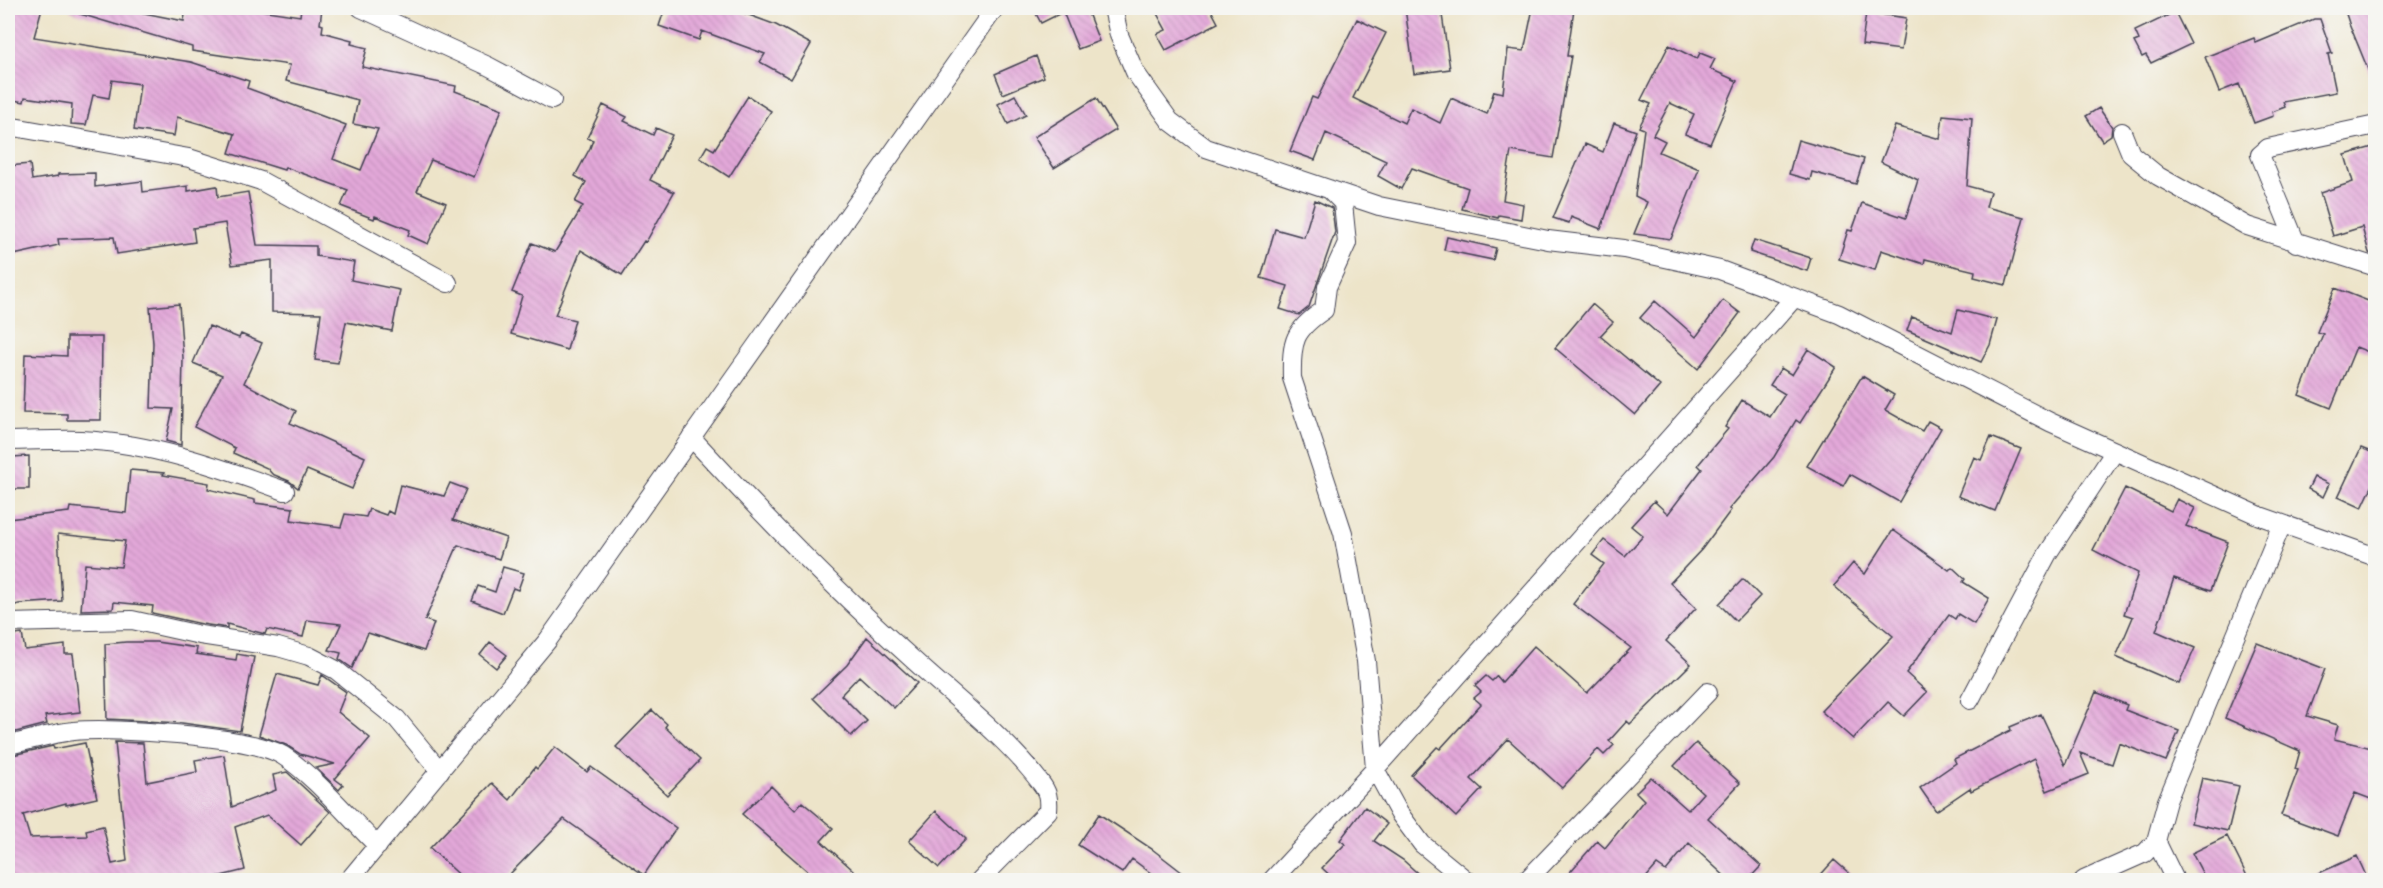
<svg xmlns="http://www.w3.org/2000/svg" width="2383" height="888" font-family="Dekko,sans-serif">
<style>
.building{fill:url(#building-back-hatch)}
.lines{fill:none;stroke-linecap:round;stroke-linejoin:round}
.minor-casing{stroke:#403f50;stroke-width:20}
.minor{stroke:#fff;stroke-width:18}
</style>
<defs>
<pattern id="building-back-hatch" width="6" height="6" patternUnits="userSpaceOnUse" patternTransform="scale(1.5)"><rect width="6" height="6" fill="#e3a8d9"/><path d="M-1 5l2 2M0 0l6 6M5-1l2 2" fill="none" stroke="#c290bb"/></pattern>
</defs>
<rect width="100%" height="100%" fill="#f6f6f2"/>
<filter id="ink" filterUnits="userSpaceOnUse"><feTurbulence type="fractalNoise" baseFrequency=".0167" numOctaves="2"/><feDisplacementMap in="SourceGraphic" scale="12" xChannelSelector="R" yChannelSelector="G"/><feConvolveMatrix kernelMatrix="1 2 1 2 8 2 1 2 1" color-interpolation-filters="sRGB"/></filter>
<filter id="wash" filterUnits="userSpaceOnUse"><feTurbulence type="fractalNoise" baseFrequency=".008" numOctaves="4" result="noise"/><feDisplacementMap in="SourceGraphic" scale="24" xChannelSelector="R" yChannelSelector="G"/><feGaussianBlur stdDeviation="1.35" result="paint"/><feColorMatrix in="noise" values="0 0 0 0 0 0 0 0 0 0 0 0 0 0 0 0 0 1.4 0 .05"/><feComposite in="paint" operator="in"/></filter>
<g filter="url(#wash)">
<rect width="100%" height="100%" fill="#ede4c9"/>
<g id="blocks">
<!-- building -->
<path class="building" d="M8,8H42L34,37L191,62L249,81L247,88L346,125L333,159L361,170L378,129L353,124L358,100L286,81L290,65L192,51V47L70,11L71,8H140L139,12L184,21L186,8H247L300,16L301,8H322L320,24L323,25L322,32L352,40L351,44L367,48L362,67L456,86L455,91L502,109L474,177L431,160L417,191L446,203L428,244L408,235L410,230L375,216L374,219L341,206L348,190L285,167L284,170L229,153L235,134L177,117L174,136L134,130L140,84L112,80L109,98L93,95L86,125L71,124L72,104L25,97L24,102L8,99Z
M665,8H730L776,25L811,44L791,79L760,62L765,54L702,31L699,40L659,26Z
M1033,8H1082L1085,14L1088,13L1099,41L1078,49L1063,12L1041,23Z
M1154,8H1210L1218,23L1166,50L1157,34L1166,30Z
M1405,8H1441L1450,69L1414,74Z
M1533,8L1574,9L1567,56H1571L1553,158L1511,151L1503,200L1523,204L1521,219L1499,215L1498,218L1462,209L1468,188L1412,168L1401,189L1378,176L1386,161L1326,133L1315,160L1290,151L1312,97L1317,99L1357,19L1386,33L1353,98L1404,123L1411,108L1440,123L1451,98L1487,114L1494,91L1503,93L1508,49L1524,51Z
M2344,8H2376V89L2349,23Z
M1866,12L1906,18L1901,50L1862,45Z
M2175,12L2191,44L2151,63L2146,55L2142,57L2134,42L2139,40L2135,31Z
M2314,19H2320L2332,53L2328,54L2336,92L2283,102L2285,107L2272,112L2273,116L2254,123L2239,84L2219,92L2205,57L2254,38L2256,43Z
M1669,45L1697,59L1700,53L1715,59L1710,69L1737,81L1710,144L1685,134L1694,114L1670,103L1653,135L1665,141L1659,152L1699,169L1671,239L1634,234L1647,202L1635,196L1644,129L1639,127L1651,104L1641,100Z
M1036,56L1044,77L1003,94L995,74Z
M1015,95L1026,115L1008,124L998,104Z
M748,96L771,111L729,177L700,158L707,146L714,150Z
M1096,98L1116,130L1054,168L1034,137Z
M603,105L627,117L624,121L653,135L656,128L672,135L650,180L674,192L646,242L644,241L622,275L581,250L555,315L575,320L567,350L511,334L522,296L512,292L532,243L555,252L583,206L575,202L586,182L575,176L590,148L593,140L587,138Z
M2099,108L2112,127L2111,135L2102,141L2086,116Z
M1943,115L1972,118L1967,186L1990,192L1986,207L2024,217L2006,285L1974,277L1975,271L1925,259L1924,264L1881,250L1875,270L1839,259L1848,230L1852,231L1862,203L1906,218L1918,180L1881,162L1895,126L1940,139Z
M1614,123L1636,131L1601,229L1571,217L1569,223L1553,218L1585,144L1603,152Z
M1798,140L1864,159L1856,184L1812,172L1810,180L1789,174Z
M2376,146V255L2369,253L2362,227L2333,236L2320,193L2353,182L2345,155Z
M30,164L32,180L58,176V174L95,173V187L142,181L143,192L188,186V191L217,186L218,197L248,192L257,245L316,246V256L354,262L351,280L400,290L392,331L346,322L338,363L315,360L321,313L272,312V260L232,265L225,223L193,228L195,242L117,254L114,237L58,239L59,245L9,256L8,166Z
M1315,200L1332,208L1335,232L1309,307L1299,315L1280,309L1288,286L1261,278L1275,229L1304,237Z
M1447,237L1496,248L1493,260L1444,250Z
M1754,240L1811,258L1807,271L1750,252Z
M2335,288L2376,304V355L2356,347L2331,408L2299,395L2323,334L2317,332Z
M1723,300L1740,313L1698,369L1640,318L1655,301L1696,337Z
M179,304L183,358L181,445L166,441L173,409L151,408L153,343L150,307Z
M1592,304L1613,322L1600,336L1660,386L1635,415L1555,348Z
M1958,310L1997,320L1990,345L1981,362L1907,330L1912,317L1952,332Z
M209,326L239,338L241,334L262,343L244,383L296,411L290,423L365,457L352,489L307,470L298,488L289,481L272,474L267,468L233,453L235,448L194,427L222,375L193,363Z
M67,337H102L101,420H67V414L23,413L25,354L67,356Z
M1808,349L1836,367L1800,423L1796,420L1774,457L1729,509L1731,510L1702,549L1670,583L1696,608L1666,641L1691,664L1630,724L1627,721L1609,741L1614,745L1604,755L1598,749L1562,788L1508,739L1471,779L1482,789L1456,817L1411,775L1437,747L1440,749L1481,704L1474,698L1481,692L1475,686L1486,676L1492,681L1497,676L1502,682L1534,646L1587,693L1631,648L1573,604L1604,564L1592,555L1604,540L1625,556L1643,536L1631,526L1654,501L1668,514L1702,469L1698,465L1728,429L1725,427L1742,400L1770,417L1785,394L1770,385L1781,368L1792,375Z
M1862,376L1894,395L1885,410L1922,431L1928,421L1941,428L1899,502L1850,474L1843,486L1807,466Z
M1991,437L2021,449L1995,511L1958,496L1974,457L1981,460Z
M2361,448L2376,454V478L2362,508L2338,497Z
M29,456V489H11V457Z
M130,470L164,473L163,475L209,483L208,489L255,500V503L293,508L291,520L341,527L345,514L366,517L369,509L386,515L388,511L393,514L400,485L444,496L450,483L466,489L453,520L506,538L499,559L458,545L425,620L434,623L424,651L368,633L352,668L339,659L341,653L329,650L341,624L307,620L303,637L267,629L265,634L227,624V628L202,624L152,613L153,606L114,602L113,609L81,610L85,564L121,567L125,541L58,534L62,601L19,604L8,607V519L69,512L70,507L126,513Z
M2314,477L2329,484L2323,497L2308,489Z
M2125,488L2171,511L2177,499L2195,508L2186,526L2228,542L2210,591L2174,578L2156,631L2195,648L2179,684L2116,657L2133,617L2124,614L2138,573L2093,550Z
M1893,530L1949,570L1952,567L1965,579L1963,582L1989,598L1974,624L1958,614L1955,619L1949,615L1906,673L1927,692L1904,716L1888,702L1853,739L1821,711L1893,636L1834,586L1853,563L1865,574Z
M503,567L524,573L518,590L513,588L503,613L472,601L478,586L495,592Z
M1743,579L1760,596L1736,621L1719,604Z
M22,634L25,650L65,645V654H73L80,712L45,716L47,724L8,734V636Z
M867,637L917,683L894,708L859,676L841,695L867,721L851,736L813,698L847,665Z
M126,642H156L197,648L196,654L236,660L237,654L254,657L240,731L182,723L107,719L105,644Z
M490,642L507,655L496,668L480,655Z
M2257,643L2325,669L2307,716L2338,725L2334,739L2376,749V801L2355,793L2338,836L2281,815L2298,770L2295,769L2300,751L2225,718Z
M277,674L318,685L322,675L346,692L338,712L370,738L335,779L343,785L339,790L316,768L335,764L300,754L286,745L259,735Z
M2096,692L2127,705L2125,710L2179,731L2166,761L2119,743L2112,764L2080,753L2089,774L2047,791L2034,759L1971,791L1970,788L1936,811L1920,788L1956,763L1954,759L2011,730L2010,727L2041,714L2065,765Z
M652,710L667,724L665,727L700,760L667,795L616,747Z
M115,742L143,743L147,782L197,772L195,760L224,755L232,807L276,790L273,775L287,772L330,812L301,845L267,815L235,827L245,870L209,879L8,880V756L53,746L54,749L85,743L97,798L66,805V803L23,815L30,838L87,836L86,830L103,826L112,864L127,861Z
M1696,743L1740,783L1708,818L1761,866L1748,880H1729L1689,843L1666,871L1657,865L1644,880H1563L1597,841L1605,848L1644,800L1636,792L1651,777L1688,810L1703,793L1674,766Z
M555,747L587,772L591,767L676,828L644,875L564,819L504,880H465L430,848L492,783L510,800L535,767L537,769Z
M2202,778L2239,786L2228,831L2191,823Z
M771,786L795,810L802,802L833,828L821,841L864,880H818L742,814Z
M1365,807L1387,824L1374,841L1403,860L1425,880H1335L1322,868L1345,844L1340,840Z
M936,811L966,839L939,868L909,841Z
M1099,814L1152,849L1183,873L1177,880H1160L1132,859L1122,873L1078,845Z
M2227,836L2249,880H2206L2192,853Z
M2357,856L2368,880H2303L2335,866Z
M1834,860L1857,880H1816Z"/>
</g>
</g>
<g filter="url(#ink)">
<use href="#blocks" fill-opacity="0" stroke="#403f50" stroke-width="1.5"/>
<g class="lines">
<!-- minor casing -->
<g class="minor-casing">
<path id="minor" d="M361,8L488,66L552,100
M1113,8L1119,35L1135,72L1170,121L1206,148L1379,206L1548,240L1624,249L1720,270L1839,314L2050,422L2260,516L2376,557
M8,126L189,158L261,181L448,283
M2122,132L2131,154L2158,176L2247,226L2376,267
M1329,189L1343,203L1347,243L1327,287L1324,310C1294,330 1291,341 1292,378L1343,533L1366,661L1375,769L1399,813L1422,844L1466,880
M2296,243L2260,155L2268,148L2376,125
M691,437C761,513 832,587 909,656C951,695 1006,737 1040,782C1048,792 1049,798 1048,811L980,880
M8,441C32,441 57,439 81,440C152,443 219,467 285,491
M8,623L132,620L200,635L278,647L309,656L336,670L397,719L440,771
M1970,700L2048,553L2115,451
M8,745C29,741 52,733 74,731C114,727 249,736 282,755C314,775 350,819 378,846
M2156,841L2175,880
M349,880L548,640L995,8
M1272,880L1375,769L1794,298
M1527,880L1708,692
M2084,880L2145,853L2156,841L2167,801L2282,524"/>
</g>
<!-- minor -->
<use href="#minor" class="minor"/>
</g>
</g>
<!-- margin -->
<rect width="2383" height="888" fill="none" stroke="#f6f6f2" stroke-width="30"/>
</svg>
